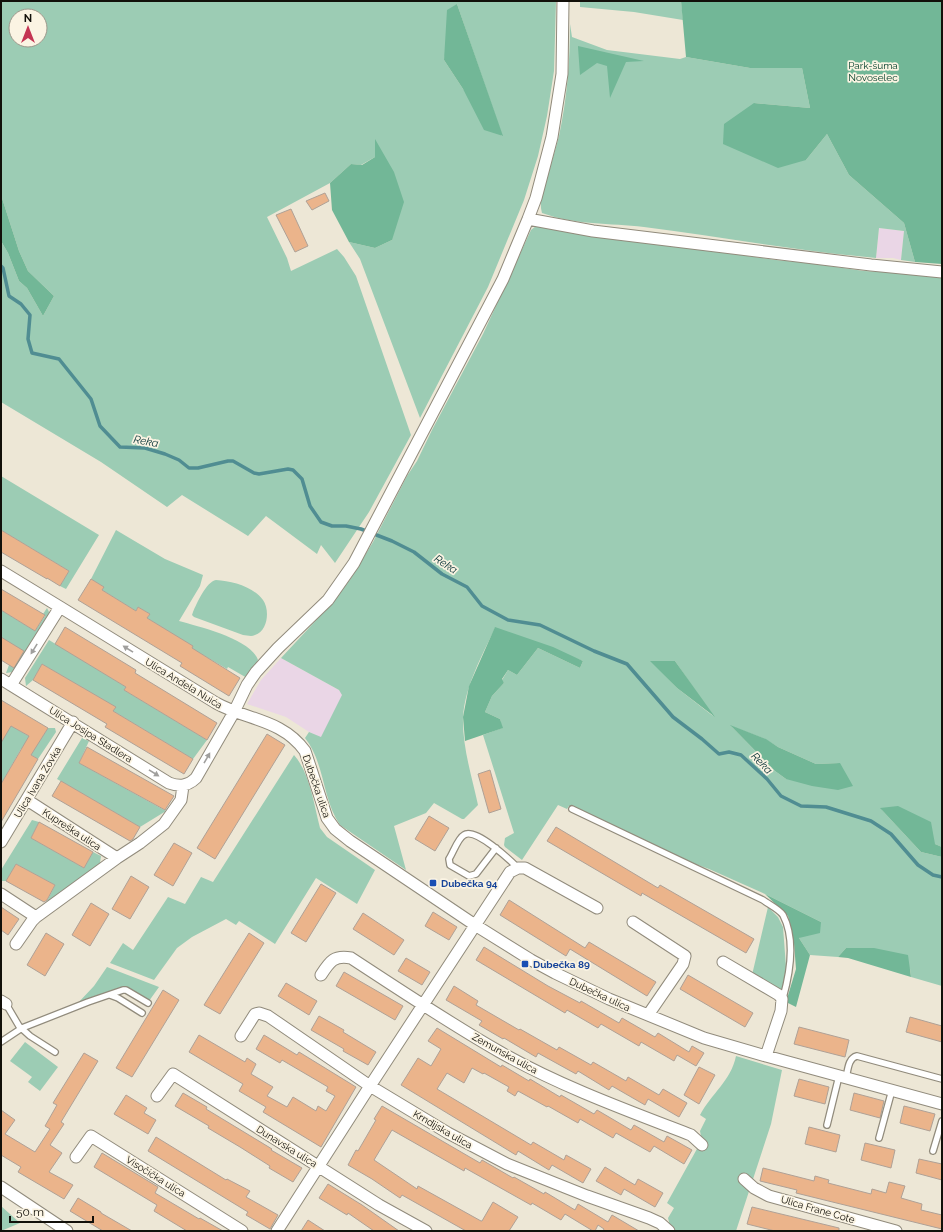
<svg xmlns="http://www.w3.org/2000/svg" width="943" height="1232" font-family="Raleway,sans-serif">
<style>
.industrial{fill:#ead6e6}
.green{fill:#9cccb4;fill-rule:evenodd}
.forest{fill:#72b797}
.lines{fill:none;stroke-linecap:round;stroke-linejoin:round}
.stream{stroke:#508d92;stroke-width:3.5}
.building{fill:#ebb48b;stroke:#afa196}
.lane-casing{stroke:#918b7c;stroke-width:8}
.street-casing{stroke:#918b7c;stroke-width:13}
.lane{stroke:#fff;stroke-width:5.5}
.street{stroke:#fff;stroke-width:11}
.oneway{fill:#a09f9d}
.transit-dot{fill:#1a4fb4;stroke:#fbf4e3;stroke-width:1.5}
.labels{text-anchor:middle;stroke-width:3.5;stroke-linejoin:round;paint-order:stroke}
.park-label{font-size:10px;fill:#05412c;stroke:#fbf4e3}
.street-label{font-size:10px;fill:#12100a;stroke:#fbf4e3}
.transit-label{font-size:10px;font-weight:bold;fill:#164399;stroke:#fbf4e3;text-anchor:start}
.water-label{font-size:11px;font-style:italic;fill:#063236;stroke:#fbf4e3}
</style>
<rect width="100%" height="100%" fill="#ede7d6"/>
<!-- industrial -->
<path class="industrial" d="M879,228L904,231L901,260L893,258H876Z
M281,658L339,690L343,695L321,738L309,732L286,717L247,704L261,680Z"/>
<!-- green -->
<path class="green" d="M1,1H556L554,71L547,116L538,156L524,200L488,287L420,418L360,259L349,242L375,248L392,240L375,141V157L361,165L351,164L330,183L267,217L287,258L291,271L337,249L344,257L356,276L411,435L369,512L335,563L321,545L317,554L266,516L248,536L182,495L167,507L101,462L1,402V241L8,253L19,281L27,288L43,316L54,296L28,271L19,251L1,195ZM457,4L502,135V136L463,89L444,60ZM16,16H40V40H16Z
M580,1H681L683,20L634,12L580,7Z
M570,24L572,37L607,50L680,59L686,57L750,68H802L810,108L754,103L806,160L827,134L849,175L904,223L915,262L901,260L904,231L879,228L876,258C799,251 721,237 644,227C610,223 575,225 542,213C538,200 545,184 549,172C552,160 556,148 559,136C567,99 570,62 570,24Z
M545,225L571,233L599,235L776,260L808,263L864,271L942,275V847L935,844L881,809L921,852L942,857V986L911,977L910,969L846,948L838,957L810,955L799,938L821,922L765,894L709,869L687,861L569,806L567,809L558,805L522,860L505,847L504,845L505,838L514,833L483,735L502,728L500,719L485,712L492,696L504,683L502,680L508,670L517,675L538,648L580,668L583,661L495,628C482,656 465,686 463,717C462,746 472,777 478,805L464,819H462L434,803L426,813L394,826L406,870L340,825C322,799 325,763 305,738L309,732L321,737L342,695L339,690L281,658L335,600L351,578L373,542L407,476L417,461L432,430L483,334L531,230L536,226ZM651,661H675L713,716L677,688ZM731,726L765,739L778,747L816,764L840,763L786,779L775,771Z
M1,476L99,535L66,589L60,586L69,571L1,530Z
M116,530L165,559L203,575L200,586L179,621C200,627 251,639 258,660L247,678L228,667L227,669L191,648L192,646L147,618L150,614L138,607L136,611L102,590L103,587L91,579Z
M216,580C232,581 252,586 263,600C270,610 268,631 255,635C251,637 247,635 243,635L194,617L192,615L193,612C197,603 206,582 216,580Z
M47,608L49,612L48,617L13,672L6,673L9,665L1,637V610L35,631L45,616L43,614Z
M49,640L126,687L124,690L207,740L193,759L113,711L115,707L42,664L33,680L26,686L25,678Z
M1,720L39,742L48,728H55L56,732L38,759L21,749L1,784V743L3,739Z
M82,738L89,741L79,763L166,811L140,827L57,779Z
M294,755C310,773 314,805 320,828L327,837L375,870L357,904L316,878L275,944L239,921L236,925L226,919L192,937L177,948L154,980L110,963L123,943L133,950L168,897L185,904L201,877L213,882Z
M32,820L39,822L31,838L84,868L93,852L101,856L100,863L86,876L46,903L55,885L16,864L6,881H1V870Z
M768,907L778,917L783,927L786,967L782,992L752,975Z
M107,967L159,987L149,1001L126,988L77,1004L94,986Z
M25,1042L58,1067L40,1091L28,1082L32,1077L10,1061Z
M736,1056L782,1070L771,1124L736,1231H670V1226L668,1218L674,1208L667,1203L703,1138L701,1136L700,1131L706,1119L700,1115C711,1094 731,1081 736,1056Z
M1,1206L20,1223L1,1231Z"/>
<!-- forest -->
<path class="forest" d="M681,1H942V264L915,262L904,223L849,175L827,134L806,160L778,168L723,144L724,124L754,103L810,108L802,68H750L686,57Z
M457,4L503,136L484,130L463,89L444,60L447,10Z
M578,47V46L644,61L626,62L610,98L607,66L597,63L580,75Z
M375,139L394,172L404,202L392,240L375,248L349,242L332,210L330,183L351,164L362,165L375,157Z
M1,195L19,251L28,271L54,296L43,316L27,288L19,281L8,253L1,241Z
M495,627L553,647L583,661L580,668L538,648L517,675L508,670L502,679L504,683L492,696L485,712L500,719L503,728L465,741L463,717L469,686Z
M650,661H675L715,717L677,688Z
M730,725L766,739L778,747L816,764L840,763L853,786L838,790L812,786L786,779L775,771Z
M898,806L931,822L935,844L942,847V857L921,852L880,808Z
M765,894L821,922L820,933L799,938L810,955L796,1007L786,1002L796,969L794,943L788,916Z
M846,948H874L908,955L911,977L848,958L838,957Z"/>
<g class="lines">
<!-- stream -->
<path class="stream" d="M1,266L3,268L9,296L21,304L30,315L28,339L32,353L59,359L91,399L100,426L120,447L145,448L165,454L179,460L189,468H198L228,461H233L254,473L259,474L288,469L293,470L302,479L310,506L321,522L332,526H346L361,529L392,541L414,552L442,574L467,587L482,606L508,620L540,625L594,651L627,664L673,717L702,739L719,754L729,752L741,755L767,779L781,796L801,806L826,807L871,821L891,834L918,865L933,875L942,877"/>
</g>
<!-- building -->
<path class="building" d="M325,193L329,201L312,210L306,201Z
M291,209L308,246L295,252L276,215Z
M1,530L69,571L60,586L47,578V579L1,552Z
M91,579L104,587L102,590L136,611L138,607L150,614L147,618L193,646L192,648L240,678L229,696L180,666L182,663L78,600Z
M1,589L45,615L35,631L1,610Z
M65,627L136,670L135,673L217,723L207,740L124,690L126,687L55,644Z
M1,637L24,651L14,668L1,660Z
M42,664L116,707L113,711L193,759L184,774L105,727L107,724L33,680Z
M1,700L48,728L31,755L38,759L1,822V784L29,736L11,726L1,743Z
M267,734L285,745L215,859L197,848Z
M87,747L174,796L165,810L79,763Z
M490,770L501,809L489,813L478,774Z
M61,781L140,827L133,839L130,841L52,796Z
M429,816L449,828L435,851L415,839Z
M39,822L93,852L84,868L31,838Z
M556,827L658,888L660,885L754,939L746,953L642,893L641,896L547,841Z
M174,843L192,853L173,886L154,875Z
M16,864L55,885L47,900L44,902L6,881Z
M131,876L149,887L130,919L112,909Z
M321,884L336,893L306,942L291,933Z
M509,900L585,948L589,942L656,982L647,996L570,949L566,956L500,915Z
M91,903L109,914L90,946L72,935Z
M1,907L19,919L8,935L1,930Z
M433,912L457,927L449,940L425,926Z
M363,913L404,940L394,955L353,929Z
M46,933L64,944L45,976L27,965Z
M249,933L264,943L220,1014L204,1005Z
M484,947L548,986L580,1003L581,1001L619,1023L622,1018L655,1037L658,1033L689,1052L692,1046L704,1053L696,1066L677,1055L674,1061L641,1042L639,1046L601,1024L598,1028L567,1010L565,1013L476,960Z
M406,958L430,972L422,985L398,971Z
M344,972L403,1006L395,1020L336,986Z
M688,975L753,1013L745,1027L680,989Z
M286,983L317,1001L309,1015L278,996Z
M454,986L478,1001L476,1005L519,1030L520,1029L557,1050L559,1047L591,1065L593,1062L626,1081L628,1077L659,1095L663,1089L687,1103L679,1117L648,1099L645,1105L612,1086L609,1090L578,1071L576,1074L538,1053L536,1057L504,1038L503,1039L479,1025L482,1021L446,1000Z
M163,990L179,1000L132,1077L116,1068Z
M319,1016L344,1030L343,1032L376,1052L368,1065L343,1051L344,1049L311,1030Z
M910,1017L942,1026V1042L906,1032Z
M799,1027L849,1040L845,1057L794,1044Z
M437,1028L501,1067L502,1065L529,1081L530,1079L560,1097L561,1095L594,1114L597,1110L631,1130L634,1125L664,1142L667,1136L692,1150L684,1164L654,1146L650,1152L616,1133L613,1138L580,1119L578,1123L548,1106L547,1107L518,1091L515,1096L507,1091L509,1087L484,1073L483,1074L472,1068L464,1083L447,1073L437,1089L531,1145L533,1142L564,1160L566,1155L591,1169L583,1183L552,1165L549,1170L518,1151L516,1155L401,1085L418,1058L431,1066L441,1049L428,1041Z
M199,1035L245,1062L247,1058L256,1064L251,1074L273,1087L267,1096L287,1107L293,1097L316,1111L318,1106L326,1111L335,1096L326,1091L328,1087L282,1060L280,1063L256,1049L264,1035L297,1055L299,1052L356,1087L321,1147L263,1112L266,1107L239,1091L243,1084L189,1052Z
M84,1053L98,1061L61,1122L64,1124L50,1145L62,1153L49,1172L73,1185L64,1199L18,1172L21,1167L1,1155V1110L15,1120L5,1134L35,1152L50,1129L45,1126L57,1105L53,1103Z
M699,1067L715,1075L699,1104L684,1095Z
M799,1079L829,1087L825,1104L794,1096Z
M183,1093L207,1107L206,1109L272,1149L271,1150L302,1168L293,1182L269,1168L270,1166L240,1147L208,1128L209,1126L175,1106Z
M854,1093L884,1101L880,1118L850,1110Z
M126,1095L147,1108L144,1113L156,1120L148,1134L114,1114Z
M382,1106L480,1163L482,1160L513,1178L514,1177L544,1194L545,1192L575,1210L578,1204L608,1222L612,1215L639,1231H603L604,1229L598,1225L595,1231H593L565,1214L561,1220L532,1203L531,1205L465,1168L464,1171L392,1130L374,1160L417,1189L418,1186L481,1221H482L493,1202L518,1217L509,1231H466L402,1195L400,1198L372,1179L348,1165L356,1150L358,1151L376,1120L374,1119Z
M904,1106L935,1114L930,1131L900,1123Z
M809,1127L840,1135L836,1152L805,1144Z
M156,1137L226,1180L227,1179L250,1191L246,1197L278,1215L270,1229L246,1215L248,1212L148,1151Z
M865,1143L895,1150L891,1168L861,1160Z
M102,1153L158,1187L155,1193L199,1219L200,1218L223,1231H187L154,1211L157,1205L94,1167Z
M919,1159L942,1164V1180L916,1173Z
M605,1167L635,1185L638,1179L663,1193L655,1207L624,1189L621,1195L596,1181Z
M763,1168L814,1181L815,1176L829,1180L828,1183L871,1194L872,1189L886,1193L889,1182L905,1186L901,1198L922,1204L921,1210L942,1215V1229L796,1193L797,1190L760,1181Z
M328,1184L362,1205L399,1231H374L348,1213L347,1215L319,1198Z
M78,1198L101,1212V1213L132,1231H103L70,1211Z
M752,1207L839,1228V1231H775L747,1224Z
M308,1220L325,1231H301Z"/>
<g class="lines">
<!-- lane casing -->
<g class="lane-casing">
<path id="lane" d="M572,809L763,900C768,904 779,909 783,915C796,940 790,973 783,998
M496,848L476,874L469,876L450,865L449,859C453,853 458,838 464,835C475,827 510,860 518,868
M110,995L118,998L142,1013
M6,1004L19,1026L30,1036L55,1052
M1,1042L22,1028L88,1002L123,990H126L148,1003
M846,1078C848,1070 848,1058 857,1056L942,1079
M827,1125L839,1076
M879,1138L892,1090
M933,1151L942,1121"/>
</g>
<!-- street casing -->
<g class="street-casing">
<path id="street" d="M528,219L593,231L871,265L942,272
M1,571L60,607
M1,679L169,783C180,787 188,786 196,778L234,712L247,685L256,672L278,648L328,600L354,563L503,279L528,219L536,198L552,137L562,74L563,1
M11,685L60,607L216,703C246,720 282,719 305,751L327,818L335,829L350,841L475,925L531,960L555,973L609,999L704,1038L766,1056L942,1104
M27,800L117,858
M1,842L73,722
M1,894L36,917
M633,922L685,956L683,964L648,1015
M16,944L32,921L36,917L117,858L140,843L164,824L181,800L183,786
M723,962L779,995L782,999L781,1011L766,1056
M321,975C330,961 334,955 351,958C400,990 449,1023 500,1052C560,1086 626,1110 691,1135L702,1145
M1,1001L6,1004
M241,1036L255,1014L259,1013L268,1016L370,1086L448,1133L507,1164L587,1196L649,1218L660,1223L669,1231
M157,1096L173,1074L379,1205L426,1231
M76,1157L91,1136L242,1231
M744,1179L754,1188L769,1196L896,1231
M1,1187L67,1231
M277,1231L370,1086L510,872L518,868H525L597,908"/>
</g>
<!-- lane -->
<use href="#lane" class="lane"/>
<!-- street -->
<use href="#street" class="street"/>
</g>
<!-- one-way arrows -->
<defs><path id="oneway-solid" d="M-6-.8H1V-3.2L6.5 0L1 3.2V.8H-6Z"/></defs>
<g class="oneway">
<use href="#oneway-solid" transform="translate(34 649) rotate(122)"/>
<use href="#oneway-solid" transform="translate(128 649) rotate(-148)"/>
<use href="#oneway-solid" transform="translate(207 758) rotate(-60)"/>
<use href="#oneway-solid" transform="translate(154 773) rotate(32)"/>
</g>
<!-- markers -->
<g class="transit-dot">
<rect x="429" y="879" width="8" height="8" rx="2"/>
<rect x="521" y="960" width="8" height="8" rx="2"/>
</g>
<g class="labels">
<!-- park labels -->
<g class="park-label">
<text x="873" y="69">Park-šuma<tspan x="873" dy="12">Novoselec</tspan></text>
</g>
<!-- street labels -->
<g class="street-label">
<text transform="translate(184 683) rotate(31)" y="4">Ulica Anđela Nuića</text>
<text transform="translate(91 734) rotate(32)" y="4">Ulica Josipa Stadlera</text>
<text transform="translate(37 782) rotate(-59)" y="4">Ulica Ivana Zovka</text>
<text transform="translate(317 786) rotate(71)" y="4">Dubečka ulica</text>
<text transform="translate(72 829) rotate(33)" y="4">Kupreška ulica</text>
<text transform="translate(600 994) rotate(25)" y="4">Dubečka ulica</text>
<text transform="translate(505 1053) rotate(29)" y="4">Zemunska ulica</text>
<text transform="translate(443 1129) rotate(30)" y="4">Krndijska ulica</text>
<text transform="translate(287 1146) rotate(32)" y="4">Dunavska ulica</text>
<text transform="translate(156 1176) rotate(32)" y="4">Visočička ulica</text>
<text transform="translate(818 1209) rotate(16)" y="4">Ulica Frane Cote</text>
</g>
<!-- transit labels -->
<g class="transit-label">
<text x="441" y="887">Dubečka 94</text>
<text x="533" y="968">Dubečka 89</text>
</g>
<!-- water labels -->
<g class="water-label">
<text transform="translate(146 441) rotate(10)" y="4">Reka</text>
<text transform="translate(446 564) rotate(33)" y="4">Reka</text>
<text transform="translate(762 763) rotate(46)" y="4">Reka</text>
</g>
</g>
<!-- border -->
<rect width="943" height="1232" fill="none" stroke="#12100a" stroke-width="4"/>
<!-- north arrow -->
<g transform="translate(28 28)"><circle r="19" fill="#fbf4e3" stroke="#9e998c"/>
<path d="M0-3L7 15L0 10L-7 15Z" fill="#c43452"/>
<text y="-6" font-size="11" font-weight="bold" text-anchor="middle" fill="#12100a">N</text>
</g>
<!-- scale -->
<path d="M10 1216v6h83v-6" fill="none" stroke="#12100a" stroke-width="2"/>
<text x="16" y="1216" font-size="12" fill="#12100a" stroke="#fbf4e3" stroke-width="3" paint-order="stroke">50 m</text>
</svg>
